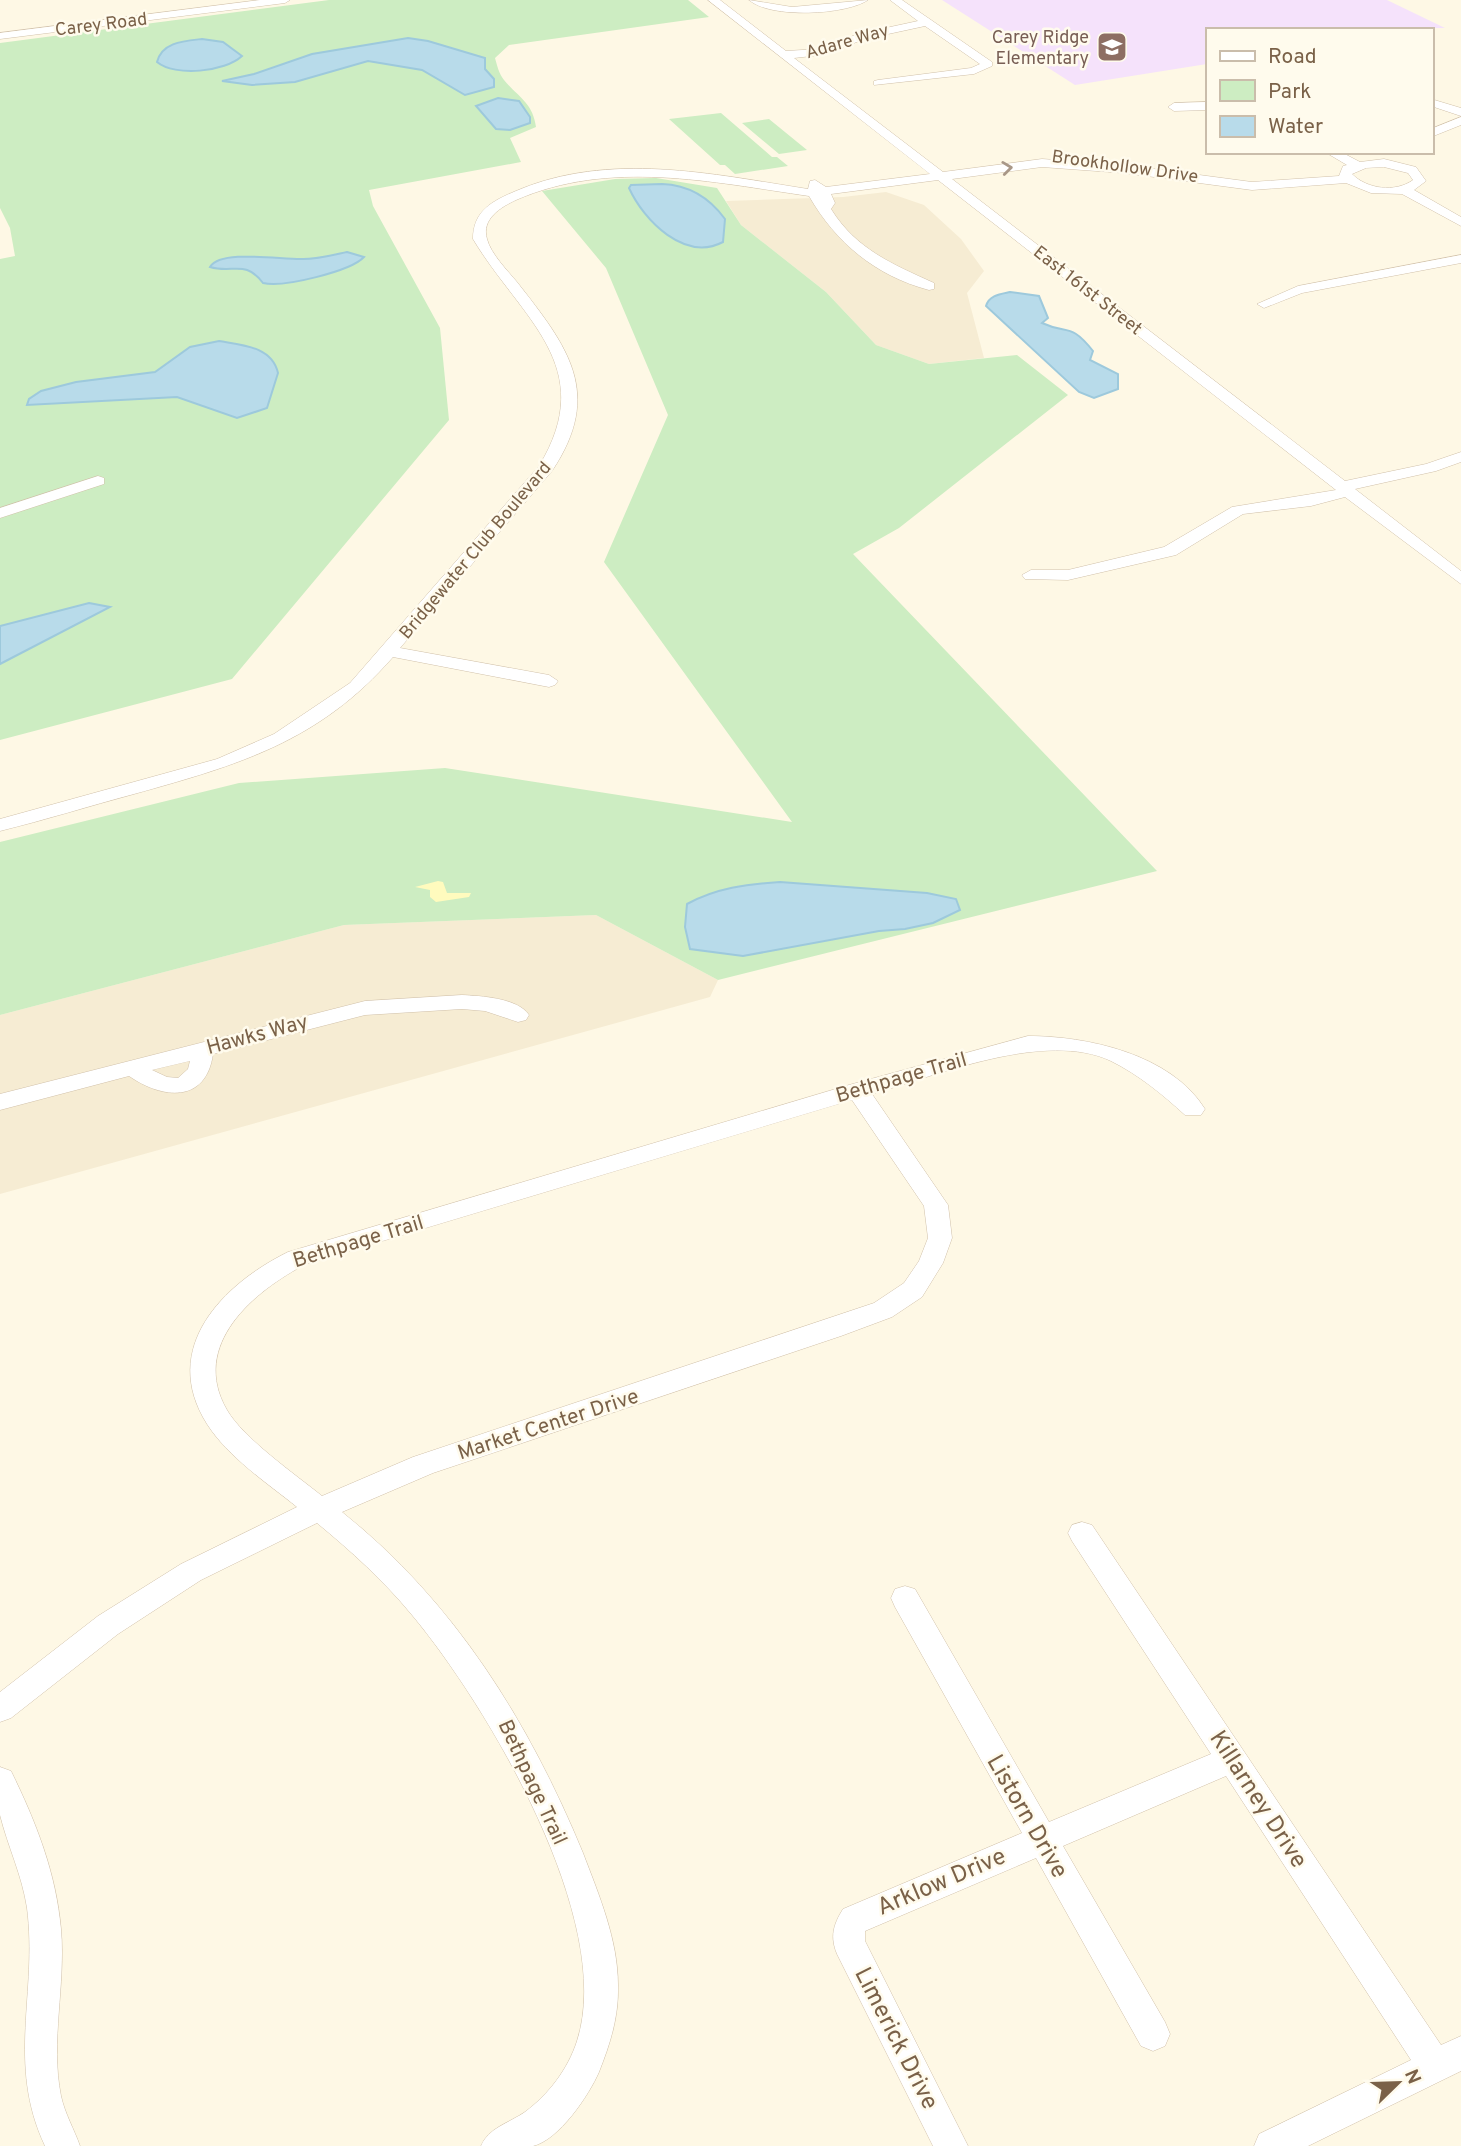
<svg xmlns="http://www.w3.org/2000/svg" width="1461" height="2146" font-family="Overpass,sans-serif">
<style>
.residential{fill:#f6ecd3}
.education{fill:#f5e2fb}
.green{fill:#cdedc2}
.sand{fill:#fffbbe}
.water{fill:#b8dbea;stroke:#9dc9dc;stroke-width:2}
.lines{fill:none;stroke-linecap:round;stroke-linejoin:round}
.minor-casing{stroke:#d1c1aa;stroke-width:1}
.minor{fill:#fff;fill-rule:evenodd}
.oneway{stroke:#a99888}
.labels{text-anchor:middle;stroke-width:5;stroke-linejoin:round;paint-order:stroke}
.far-street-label{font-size:18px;fill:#7a6148;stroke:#fffbed}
.far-education-label{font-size:18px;fill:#785e54;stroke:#fffbed;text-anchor:end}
.street-label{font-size:21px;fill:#7a6148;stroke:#fffbed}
.near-street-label{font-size:24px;fill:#7a6148;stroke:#fffbed}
</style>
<rect width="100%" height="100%" fill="#fef8e5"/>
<!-- residential -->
<path class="residential" d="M886,192L924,205L961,239L984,271L967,293L984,358L929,364L876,345L826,292L741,225L726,201L843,197Z
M596,915L718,980L710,997L0,1194V1015L344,925Z"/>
<!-- education -->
<path class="education" d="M942,0H1387L1445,28L1207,30V64L1075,85Z"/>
<!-- green -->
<path class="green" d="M329,0H688L709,17L509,45L495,58C497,65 499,74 504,80C518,97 533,103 536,127L510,138L521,162L369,190L373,206L440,328L449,420L232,679L0,740V259L15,256L10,228L0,208V43Z
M721,113L772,157H777L788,166L735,174L725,165H720L669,119Z
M769,119L807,150L779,154L742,123Z
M656,178L717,188L741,225L826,292L876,345L929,364L1017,355L1068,395L899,528L853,554L1157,871L718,980L596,915L344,925L0,1015V842L239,783L445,768L792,822L604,562L668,415L606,268L542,191L615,179Z"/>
<!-- sand -->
<path class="sand" d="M438,881L443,882L447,893H471L469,897L436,902L430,897V890L415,887Z"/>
<!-- water -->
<path class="water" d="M408,38L428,41L485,58V69L494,79V87L465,95L422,70L368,61L295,82L252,85L222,81L254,74L312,54Z
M202,39L223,42L242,56C225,72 175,77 157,62C162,42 184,41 202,39Z
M498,98L519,101L530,117V123L510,130L496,129L476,106Z
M662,184C689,185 709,197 725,219L723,242C685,262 644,221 629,188L631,185Z
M347,252L364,257C351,271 283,288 263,283C245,259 233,274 210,267C221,249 282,260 303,259C318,259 333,255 347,252Z
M1010,292L1039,296L1048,318L1042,323C1068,335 1070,322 1093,351L1090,360L1118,374V389L1094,398L1079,392L986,306C989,295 1001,294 1010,292Z
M219,341C241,345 272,346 278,373L267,408L237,418L177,397L27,405L29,399L41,391L76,382L155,372L190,347Z
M89,603L110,607L0,664V626Z
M780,882L927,893L956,899L960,910L933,923L905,929L879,931L743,956L690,949L685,927L687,904C716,888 747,884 780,882Z"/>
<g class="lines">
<!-- minor casing -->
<g class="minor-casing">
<path id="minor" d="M260,0H290L285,3L0,39V33Z
M708,0H720L786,51L819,49L858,34L918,21L890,0H902L992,62V66L974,74L874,85V81L878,80L971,68L980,64L925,26L865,39L821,55L794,58L943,172L1042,159L1124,165L1252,182L1339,176L1343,166L1347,165L1325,152H1341L1360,162L1384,159L1416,167L1426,181L1414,190L1461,217V226L1402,194L1371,193L1346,183L1252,190L1124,173L1042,167L952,179L1345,481L1426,464L1461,452V462L1436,471L1355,489L1461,571V584L1345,497L1311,506L1243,514L1176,555L1068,580L1025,579L1022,575L1031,570H1068L1164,547L1232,507L1336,490L938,180L831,194L835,203L831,209C856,249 892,264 934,283V289L929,290C876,276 836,243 809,196C711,182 610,159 516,200C501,207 481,219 487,239C491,254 507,270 517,282C568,347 604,393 552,471L400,648L549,675L558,681L555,685L549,687L393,657C319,742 238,765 134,794C89,806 45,820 0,831V819L217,759L274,734L350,683L539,466C600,366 521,319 473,239C473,211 492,201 516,191C609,151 712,174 808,189L810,181L815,180L826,187L930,174ZM1384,167L1408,173L1413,180C1395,193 1367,189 1352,174L1366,168Z
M749,0L792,7L868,0C846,15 770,19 749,0Z
M1431,99L1461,108V116L1431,106Z
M1207,102V110L1174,111L1168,107L1174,103Z
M1461,117V125L1431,137V129Z
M1461,255V263L1302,293L1264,308L1257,304L1298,286Z
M98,476L104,478V484L0,518V508Z
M462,995C481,996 518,998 529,1015L526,1020L518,1022L485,1011L462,1009L365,1015L213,1054C206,1104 162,1099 129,1076L0,1110V1094L365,1001ZM190,1061L188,1069L178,1078L167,1077L152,1070Z
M1028,1036C1087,1036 1171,1054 1205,1109L1201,1115H1185C1162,1094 1139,1075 1111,1061C1046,1030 938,1075 872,1094L948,1205L952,1238L943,1263L922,1297L892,1317L841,1336L433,1473L342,1512C454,1601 529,1722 583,1853C599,1895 618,1940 618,1985C619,2017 610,2044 599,2072C589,2095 559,2140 533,2146C518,2146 497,2146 481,2146C488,2128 509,2123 525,2112C549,2094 568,2069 577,2041C616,1921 487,1705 412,1615C384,1581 351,1551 317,1523L201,1580L118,1634L11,1718L0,1722V1692L98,1616L181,1564L297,1507C267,1483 228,1457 207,1424C159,1348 223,1284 288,1252L849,1085ZM852,1100L924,1206L928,1238L919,1261L904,1283L874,1303L413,1457L322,1496C296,1475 243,1438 227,1410C189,1345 254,1291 306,1264Z
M1082,1522L1092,1525L1441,2045L1461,2036V2071L1308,2146H1254L1259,2134L1411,2060L1226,1776L1063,1846L1165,2022L1170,2034L1165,2046L1153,2051L1141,2046L1036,1858L865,1931V1941L968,2146H933L837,1954C830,1937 833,1925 843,1909L1022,1833L895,1607L891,1598L895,1589L905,1586L915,1589L1049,1822L1211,1754L1072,1541L1068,1533L1072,1525Z
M0,1767L11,1771C36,1822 56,1873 61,1929C66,1985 50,2041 61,2096C65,2114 74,2129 80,2146H45C6,2063 38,1993 27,1908C22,1875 8,1847 0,1815C0,1801 0,1782 0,1767Z"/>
</g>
<!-- minor -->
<use href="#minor" class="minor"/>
</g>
<!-- one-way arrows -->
<defs><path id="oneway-chevron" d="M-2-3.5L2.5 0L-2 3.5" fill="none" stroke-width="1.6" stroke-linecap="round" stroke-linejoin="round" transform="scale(1.75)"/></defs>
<use class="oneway" href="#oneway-chevron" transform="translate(1007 168) rotate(-7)"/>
<!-- icons -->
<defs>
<g id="school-square" transform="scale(1.575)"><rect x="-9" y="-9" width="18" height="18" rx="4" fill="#8d6e63" stroke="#fffbed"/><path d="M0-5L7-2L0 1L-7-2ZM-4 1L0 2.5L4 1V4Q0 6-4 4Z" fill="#fff"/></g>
</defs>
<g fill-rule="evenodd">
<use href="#school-square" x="1112" y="47"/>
</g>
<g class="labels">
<!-- far-street labels -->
<g class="far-street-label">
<text transform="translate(101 24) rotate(-7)" y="6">Carey Road</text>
<text transform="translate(847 41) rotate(-16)" y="6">Adare Way</text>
<text transform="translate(1125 166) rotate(8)" y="6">Brookhollow Drive</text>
<text transform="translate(1088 290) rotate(38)" y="6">East 161st Street</text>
<text transform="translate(475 550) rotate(-50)" y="6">Bridgewater Club Boulevard</text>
</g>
<!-- far-education labels -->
<g class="far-education-label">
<text x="1089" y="43">Carey Ridge<tspan x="1089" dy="21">Elementary</tspan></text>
</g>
<!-- street labels -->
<g class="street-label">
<text transform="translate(257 1034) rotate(-15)" y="7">Hawks Way</text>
<text transform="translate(901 1077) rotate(-16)" y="7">Bethpage Trail</text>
<text transform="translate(358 1241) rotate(-17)" y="7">Bethpage Trail</text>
<text transform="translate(548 1424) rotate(-18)" y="7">Market Center Drive</text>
<text transform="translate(533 1782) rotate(65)" y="7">Bethpage Trail</text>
</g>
<!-- near-street labels -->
<g class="near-street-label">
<text transform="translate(1259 1799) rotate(57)" y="8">Killarney Drive</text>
<text transform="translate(1028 1816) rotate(60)" y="8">Listorn Drive</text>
<text transform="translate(941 1881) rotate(-23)" y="8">Arklow Drive</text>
<text transform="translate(897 2038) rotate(63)" y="8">Limerick Drive</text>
</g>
</g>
<!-- legend -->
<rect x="1206" y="28" width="228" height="126" fill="#fffbed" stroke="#cabdab" stroke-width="2"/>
<rect x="1220" y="51" width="35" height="10" fill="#ffffff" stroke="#cabdab" stroke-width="2"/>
<text x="1268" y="63" font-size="21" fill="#7a6148">Road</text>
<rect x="1220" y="80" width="35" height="21" fill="#cdedc2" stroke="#cabdab" stroke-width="2"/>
<text x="1268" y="98" font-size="21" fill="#7a6148">Park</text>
<rect x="1220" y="116" width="35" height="21" fill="#b8dbea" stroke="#cabdab" stroke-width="2"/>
<text x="1268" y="133" font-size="21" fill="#7a6148">Water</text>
<!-- north arrow -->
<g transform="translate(1398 2083) rotate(67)" stroke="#fffbed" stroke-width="5" paint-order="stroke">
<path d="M0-5L12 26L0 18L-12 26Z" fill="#7a6148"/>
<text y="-10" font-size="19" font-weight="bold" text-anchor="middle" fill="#7a6148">N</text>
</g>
</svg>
